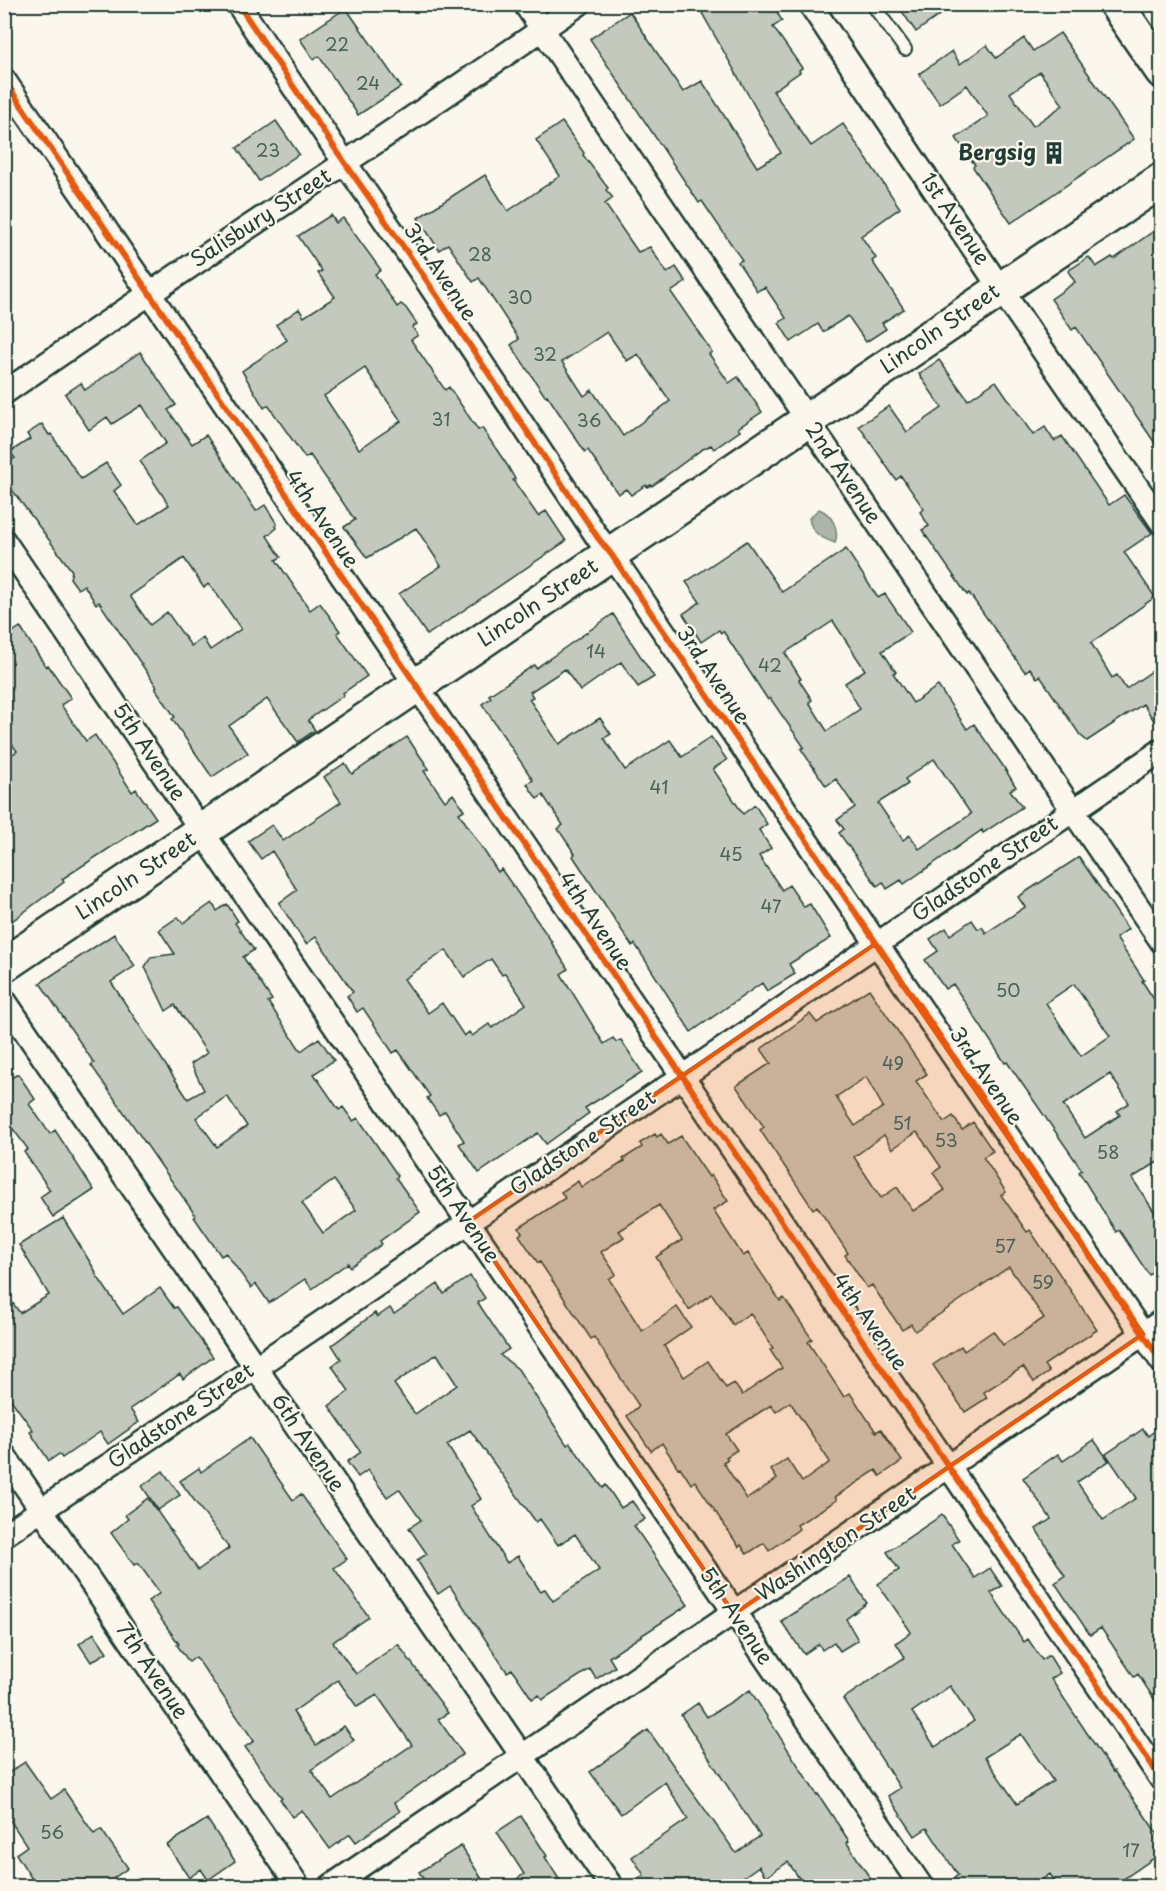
<svg xmlns="http://www.w3.org/2000/svg" width="1166" height="1891" font-family="'Playpen Sans',sans-serif">
<style>
.water{fill:#adb4aa;stroke:#74847b;stroke-width:1.5}
.building{fill:#c4c9be;stroke:#1f3d34;stroke-width:1.5;fill-rule:evenodd}
.lines{fill:none;stroke-linecap:round;stroke-linejoin:round}
.lane-casing{stroke:#1f3d34;stroke-width:16}
.street-casing{stroke:#1f3d34;stroke-width:27}
.secondary-casing{stroke:#1f3d34;stroke-width:38}
.primary-casing{stroke:#1f3d34;stroke-width:38}
.lane{stroke:#fbf7ec;stroke-width:12}
.street{stroke:#fbf7ec;stroke-width:22}
.secondary{stroke:#fbf7ec;stroke-width:33}
.primary{stroke:#fbf7ec;stroke-width:33}
.cycleway-casing{stroke:#fbf7ec;stroke-width:10}
.cycleway{stroke:#e8590c;stroke-width:6}
.marked{fill:#e8590c;fill-opacity:0.2;stroke:#e8590c;stroke-width:4.5;stroke-linejoin:round}
.labels{text-anchor:middle;stroke-width:4.5;stroke-linejoin:round;paint-order:stroke}
.number-label{font-size:18px;fill:#486056}
.poi-label{font-size:21px;font-weight:bold;fill:#1f3d34;stroke:#fbf7ec;text-anchor:end}
.street-label{font-size:21px;fill:#1f3d34;stroke:#fbf7ec}
</style>
<rect width="100%" height="100%" fill="#fbf7ec"/>
<filter id="ink" filterUnits="userSpaceOnUse"><feTurbulence type="fractalNoise" baseFrequency=".0167" numOctaves="2"/><feDisplacementMap in="SourceGraphic" scale="12" xChannelSelector="R" yChannelSelector="G"/><feConvolveMatrix kernelMatrix="1 2 1 2 8 2 1 2 1" color-interpolation-filters="sRGB"/></filter>
<g filter="url(#ink)">
<!-- water -->
<path class="water" d="M819,509C832,514 840,530 835,543C821,538 811,533 809,518Z"/>
<!-- building -->
<path class="building" d="M716,4H751L753,12L773,5L782,21L773,27L802,68L799,70L800,72L773,91L811,146L843,124L900,208L861,236L876,258L872,261L904,309L882,323L886,329L866,342L848,316L823,332L818,324L791,342L779,323L786,318L765,287L757,291L738,262L742,260L702,201L699,203L590,39L630,12L683,92L702,81L757,167L781,153L702,13Z
M897,4H955L916,32Z
M346,8L401,87L358,115L319,56L314,60L300,39Z
M1060,33L1134,139L1011,223L973,167L975,165L956,138L988,116L967,85L940,104L919,74L952,51L960,64L987,45L996,58L1024,38L1033,51ZM1040,72L1063,105L1033,126L1010,93Z
M276,121L299,154L259,181L237,148Z
M562,122L584,153L583,155L608,188L606,190L613,198L605,204L638,252L650,247L667,273L676,267L686,282L671,292L712,352L709,354L729,383L738,377L762,412L738,428L740,431L714,449L711,445L701,450L652,486L651,485L647,487L646,485L631,495L626,489L618,494L588,450L585,452L547,395L545,396L511,345L519,339L479,278L473,282L448,244L439,250L418,218L485,175L508,211L560,176L536,140ZM607,332L627,361L638,354L670,401L623,436L592,390L584,396L562,362Z
M331,215L336,223L343,218L381,270L375,274L397,307L401,304L406,308L417,324L412,327L418,335L411,340L445,390L449,387L478,430L482,428L507,465L515,479L513,480L538,516L546,511L566,541L427,635L399,594L441,566L416,528L367,558L344,527L355,520L310,455L305,458L268,405L264,408L242,371L287,340L276,325L299,309L304,317L335,297L318,273L322,271L298,236ZM365,368L401,421L359,449L324,396Z
M1161,226V452L1076,327L1072,330L1051,299L1075,282L1068,271L1089,257L1096,267L1112,257L1114,259Z
M140,352L176,405L168,410L192,444L206,435L256,511L265,505L277,524L275,526L277,528L267,536L281,557L276,560L310,610L320,603L340,631L337,633L367,676L343,693L344,695L308,720L315,730L298,742L267,699L229,726L248,753L212,777L172,719L175,717L155,688L157,687L99,602L96,604L84,585L78,589L70,578L72,571L4,479V465L15,458L10,452L30,439L27,434L42,424L49,435L51,434L81,479L106,463L121,485L114,491L138,525L169,505L140,461L166,443L142,405L112,424L107,417L89,430L65,394L81,383L85,390ZM184,558L204,588L208,584L216,593L241,629L210,650L203,638L191,646L167,612L150,625L130,596Z
M939,360L968,400L996,381L1033,435L1045,427L1054,441L1062,436L1109,505L1124,495L1152,533L1124,552L1155,597L1091,643L1112,678L1117,675L1126,689L1161,665V731L1143,704L1087,741L1080,735L1040,676L1037,678L1030,668L1025,672L969,593L967,595L922,530L929,526L920,512L924,509L901,476L896,480L859,426L889,406L907,432L942,408L919,374Z
M747,541L782,592L846,549L878,598L885,594L911,632L882,651L896,672L893,673L913,703L938,686L967,729L974,724L1003,766L1016,787L1010,790L1022,807L983,833L982,830L904,884L901,880L887,889L883,882L877,886L839,833L844,829L837,820L855,807L836,779L826,786L801,749L804,747L770,698L768,700L723,631L721,633L719,630L701,642L683,614L700,602L686,582ZM833,621L865,670L845,683L860,709L827,731L809,702L812,700L799,680L801,679L785,653ZM934,759L971,814L919,849L910,835L903,840L878,803L908,784L905,779Z
M613,614L654,677L638,687L621,662L580,691L565,669L530,692L533,697L529,699L559,744L600,718L611,734L604,738L625,770L670,740L682,757L711,737L727,760L713,769L743,814L755,805L767,824L759,830L771,848L759,856L782,890L789,885L804,907L810,904L831,938L789,964L795,974L767,991L762,983L691,1032L635,944L632,946L573,856L575,854L558,829L563,825L543,795L537,799L527,784L533,780L482,704L491,698L489,695L534,665L536,668Z
M20,627L46,667L48,665L71,698L61,705L86,741L95,735L132,792L136,789L156,818L62,879L64,882L12,921L4,911V760L17,751L4,733V638Z
M407,737L429,769L424,771L445,801L453,794L464,810L459,813L498,872L501,869L552,942H551L568,969L561,974L604,1044L613,1038L616,1042L621,1040L642,1072L585,1108L589,1113L546,1144L538,1133L479,1173L459,1144L464,1141L445,1111L439,1115L427,1098L430,1096L398,1050L393,1053L363,1008L357,1012L347,996L353,992L316,937L306,944L279,903L297,890L272,851L261,859L248,841L272,825L283,841L341,802L324,777L345,763L352,774ZM446,950L464,977L491,959L502,975L505,973L526,1004L492,1028L489,1024L472,1036L469,1032L464,1036L442,1003L428,1013L404,979Z
M1079,857L1128,929L1116,938L1144,980L1142,981L1161,1010V1160L1132,1178L1161,1222V1267L1149,1275L1119,1230L1116,1232L1079,1172L1082,1170L1007,1062L1005,1063L953,984L945,989L925,960L938,951L930,939L946,928L950,935L972,920L978,929L982,927L986,933L1025,907L1018,897ZM1074,984L1110,1036L1081,1056L1046,1003ZM1110,1074L1129,1103L1117,1111L1120,1115L1085,1138L1063,1105Z
M212,903L217,911L227,904L238,921L235,923L254,950L243,957L272,1000L268,1002L301,1051L319,1038L334,1060L314,1074L339,1110L343,1107L353,1121L358,1118L398,1176L396,1178L420,1212L380,1241L382,1244L350,1267L348,1263L312,1289L305,1279L269,1303L256,1284L251,1288L226,1253L221,1256L194,1217L196,1216L91,1065L94,1063L40,983L114,934L135,966L111,982L188,1099L204,1090L191,1064L207,1053L175,1005L166,1011L145,967L151,957L175,954L159,930L178,917L183,923ZM227,1096L247,1126L217,1147L196,1118ZM334,1180L356,1210L323,1233L302,1203Z
M869,989L927,1074L916,1081L944,1122L953,1116L962,1130L973,1122L993,1151L983,1157L1006,1192L1001,1195L1027,1232L1030,1230L1097,1330L1044,1365L1049,1372L1034,1382L1023,1367L984,1392L987,1398L965,1412L933,1365L961,1346L964,1351L993,1331L1003,1345L1044,1318L1009,1267L915,1331L911,1324L902,1330L872,1285L867,1288L845,1255L848,1253L817,1206L813,1209L760,1130L764,1127L736,1086L771,1063L761,1049L810,1014L817,1023ZM866,1077L883,1107L855,1126L836,1097ZM917,1132L941,1167L933,1173L945,1190L913,1211L897,1187L881,1198L854,1157L884,1135L892,1149Z
M18,1074L35,1099L29,1104L50,1134L55,1130L94,1190L53,1217L40,1197L50,1190L24,1152L28,1149L4,1117V1082Z
M655,1134L657,1137L661,1134L668,1144L681,1136L709,1177L711,1175L728,1201L713,1210L743,1256L748,1253L780,1301L784,1298L812,1339L808,1342L844,1397L850,1393L876,1432L881,1429L902,1461L880,1476L876,1470L835,1497L837,1500L797,1525L799,1529L769,1551L764,1543L747,1554L741,1545L739,1547L695,1481L691,1484L680,1467L678,1468L662,1443L651,1451L627,1416L639,1406L594,1337L591,1339L540,1262L538,1263L519,1235L522,1233L519,1228L565,1198L561,1192L578,1181L581,1187L593,1179L594,1181L625,1161L623,1159L642,1147L640,1143ZM659,1205L682,1240L656,1257L689,1310L712,1294L733,1325L750,1313L773,1348L770,1350L782,1368L742,1395L734,1383L726,1388L708,1361L684,1377L664,1346L691,1327L677,1307L642,1331L609,1279L616,1274L601,1252L624,1237L619,1231ZM790,1402L830,1462L802,1482L787,1459L771,1470L777,1479L747,1499L723,1462L728,1459L726,1457L737,1450L726,1434L771,1405L776,1412Z
M63,1218L96,1272L95,1273L123,1314L160,1288L174,1308L177,1307L213,1357L183,1379L180,1374L130,1409L139,1422L108,1444L100,1432L62,1458L59,1454L49,1461L30,1432L33,1430L4,1390V1291L20,1313L49,1295L19,1245Z
M470,1276L485,1298L478,1303L509,1349L500,1355L518,1369L567,1445L570,1443L603,1488L606,1485L621,1508L632,1501L645,1519L634,1526L688,1605L609,1657L615,1667L596,1679L590,1669L542,1700L539,1695L532,1699L512,1669L507,1672L450,1586L438,1594L417,1560L427,1554L409,1528L421,1520L399,1489L387,1497L368,1470L358,1477L347,1462L361,1452L329,1406L349,1391L332,1366L341,1359L332,1345L375,1313L377,1317L390,1308L394,1314L438,1284L444,1294ZM437,1354L457,1385L415,1414L394,1384ZM470,1430L536,1522L540,1519L558,1545L575,1534L599,1570L553,1601L545,1589L540,1591L518,1556L507,1563L471,1506L481,1499L447,1445Z
M1161,1426V1710L1138,1674L1134,1677L1101,1628L1090,1635L1055,1583L1065,1576L1036,1529L1051,1519L1023,1478L1058,1454L1063,1461L1094,1440L1109,1461L1077,1482L1103,1520L1136,1498L1106,1454L1143,1429L1148,1436Z
M250,1438L293,1500L301,1494L347,1559L334,1568L369,1617L333,1642L356,1674L398,1644L448,1713L438,1719L463,1754L394,1803L400,1811L356,1842L350,1834L330,1849L302,1810L292,1817L280,1799L282,1798L245,1747L254,1741L196,1657L189,1662L177,1645L179,1644L148,1601L160,1593L138,1563L134,1565L111,1533L128,1519L125,1515L148,1498L198,1570L229,1548L180,1481L199,1468L201,1472ZM338,1680L357,1707L377,1695L412,1745L332,1799L311,1770L354,1740L344,1726L316,1745L293,1712Z
M163,1471L180,1495L158,1510L142,1486Z
M942,1515L959,1540L952,1544L975,1578L990,1568L1002,1586L991,1593L1024,1642L1028,1639L1042,1660L1049,1655L1060,1673L1051,1679L1113,1772L1114,1771L1161,1839V1853L1112,1887H1059L1050,1874L1032,1887H942L958,1875L927,1828L915,1836L888,1796L900,1788L843,1699L905,1657L896,1643L911,1632L878,1584L899,1570L887,1552ZM950,1686L974,1721L935,1747L912,1712ZM1021,1734L1053,1781L1017,1804L985,1757Z
M850,1577L867,1603L846,1619L858,1640L840,1651L834,1642L822,1650L819,1644L804,1654L781,1621Z
M94,1633L107,1652L91,1662L79,1644Z
M750,1690L817,1795L818,1794L849,1841L847,1843L876,1887H805L788,1862L766,1877L759,1866L729,1887H624L644,1875L632,1857L688,1819L665,1782L621,1814L590,1772L648,1730L736,1853L760,1836L681,1715L698,1703L707,1717Z
M25,1762L51,1799L64,1790L94,1834L101,1829L128,1868L114,1878L120,1887H37L16,1854L27,1846L4,1811V1776Z
M521,1816L547,1856L545,1857L564,1887H505L524,1874L497,1832Z
M207,1819L235,1861L208,1880L201,1869L189,1878L167,1845Z
M461,1846L487,1887H428L419,1872Z"/>
<g class="lines">
<!-- lane casing -->
<g class="lane-casing">
<path id="lane" d="M872,4L905,49"/>
</g>
<!-- street casing -->
<g class="street-casing">
<path id="street" d="M238,4L334,147L425,278L598,538L611,554L1162,1362
M525,4L1162,942
M810,4L1000,288L1162,523
M4,80L1162,1780
M4,393C194,261 389,136 579,4
M4,541L921,1886
M4,1000L611,1886
M4,1455L298,1886
M4,1535L256,1367L1162,750
M331,1886L1162,1321"/>
</g>
<!-- secondary casing -->
<g class="secondary-casing">
<path id="secondary" d="M4,965L1162,180"/>
</g>
<!-- primary casing -->
<g class="primary-casing">
<path id="primary" d="M1116,4L1162,71"/>
</g>
<!-- lane -->
<use href="#lane" class="lane"/>
<!-- street -->
<use href="#street" class="street"/>
<!-- secondary -->
<use href="#secondary" class="secondary"/>
<!-- primary -->
<use href="#primary" class="primary"/>
<!-- cycleway casing -->
<g class="cycleway-casing">
<path id="cycleway" d="M238,4L334,147L425,278L598,538L611,554L1162,1362
M4,80L1162,1780"/>
</g>
<!-- cycleway -->
<use href="#cycleway" class="cycleway"/>
</g>
</g>
<!-- marked area -->
<path class="marked" d="M875,944L1143,1334L734,1614L468,1222Z"/>
<!-- icons -->
<defs>
<g id="building-bare" transform="scale(1.8)"><path d="M-4-6H4V6H1V3H-1V6H-4ZM-2.5-4.3h1.7v1.8h-1.7ZM.8-4.3h1.7v1.8H.8ZM-2.5-1h1.7V.8h-1.7ZM.8-1h1.7V.8H.8Z" fill="#1f3d34" stroke="#fbf7ec" stroke-width="2.5" paint-order="stroke"/></g>
</defs>
<g fill-rule="evenodd">
<use href="#building-bare" x="1054" y="153"/>
</g>
<g class="labels">
<!-- number labels -->
<g class="number-label">
<text x="337" y="51">22</text>
<text x="368" y="90">24</text>
<text x="268" y="157">23</text>
<text x="480" y="261">28</text>
<text x="520" y="304">30</text>
<text x="545" y="361">32</text>
<text x="441" y="426">31</text>
<text x="589" y="427">36</text>
<text x="596" y="658">14</text>
<text x="770" y="672">42</text>
<text x="659" y="794">41</text>
<text x="731" y="861">45</text>
<text x="771" y="913">47</text>
<text x="1008" y="997">50</text>
<text x="893" y="1070">49</text>
<text x="902" y="1130">51</text>
<text x="946" y="1147">53</text>
<text x="1108" y="1159">58</text>
<text x="1005" y="1253">57</text>
<text x="1043" y="1289">59</text>
<text x="52" y="1839">56</text>
<text x="1131" y="1857">17</text>
</g>
<!-- poi labels -->
<g class="poi-label">
<text x="1036" y="160">Bergsig</text>
</g>
<!-- street labels -->
<g class="street-label">
<text transform="translate(261 218) rotate(-33)" y="7">Salisbury Street</text>
<text transform="translate(955 219) rotate(56)" y="7">1st Avenue</text>
<text transform="translate(440 272) rotate(56)" y="7">3rd Avenue</text>
<text transform="translate(940 329) rotate(-35)" y="7">Lincoln Street</text>
<text transform="translate(843 473) rotate(56)" y="7">2nd Avenue</text>
<text transform="translate(322 519) rotate(56)" y="7">4th Avenue</text>
<text transform="translate(538 603) rotate(-34)" y="7">Lincoln Street</text>
<text transform="translate(713 675) rotate(56)" y="7">3rd Avenue</text>
<text transform="translate(149 752) rotate(56)" y="7">5th Avenue</text>
<text transform="translate(985 869) rotate(-34)" y="7">Gladstone Street</text>
<text transform="translate(136 876) rotate(-34)" y="7">Lincoln Street</text>
<text transform="translate(595 921) rotate(56)" y="7">4th Avenue</text>
<text transform="translate(986 1076) rotate(56)" y="7">3rd Avenue</text>
<text transform="translate(583 1143) rotate(-34)" y="7">Gladstone Street</text>
<text transform="translate(463 1214) rotate(56)" y="7">5th Avenue</text>
<text transform="translate(870 1322) rotate(55)" y="7">4th Avenue</text>
<text transform="translate(181 1416) rotate(-34)" y="7">Gladstone Street</text>
<text transform="translate(308 1443) rotate(56)" y="7">6th Avenue</text>
<text transform="translate(836 1544) rotate(-34)" y="7">Washington Street</text>
<text transform="translate(736 1616) rotate(56)" y="7">5th Avenue</text>
<text transform="translate(152 1671) rotate(56)" y="7">7th Avenue</text>
</g>
</g>
<!-- margin -->
<rect width="1166" height="1891" fill="none" stroke="#fbf7ec" stroke-width="24"/>
<rect x="12" y="12" width="1142" height="1867" fill="none" stroke="#1f3d34" stroke-width="2" filter="url(#ink)"/>
</svg>
